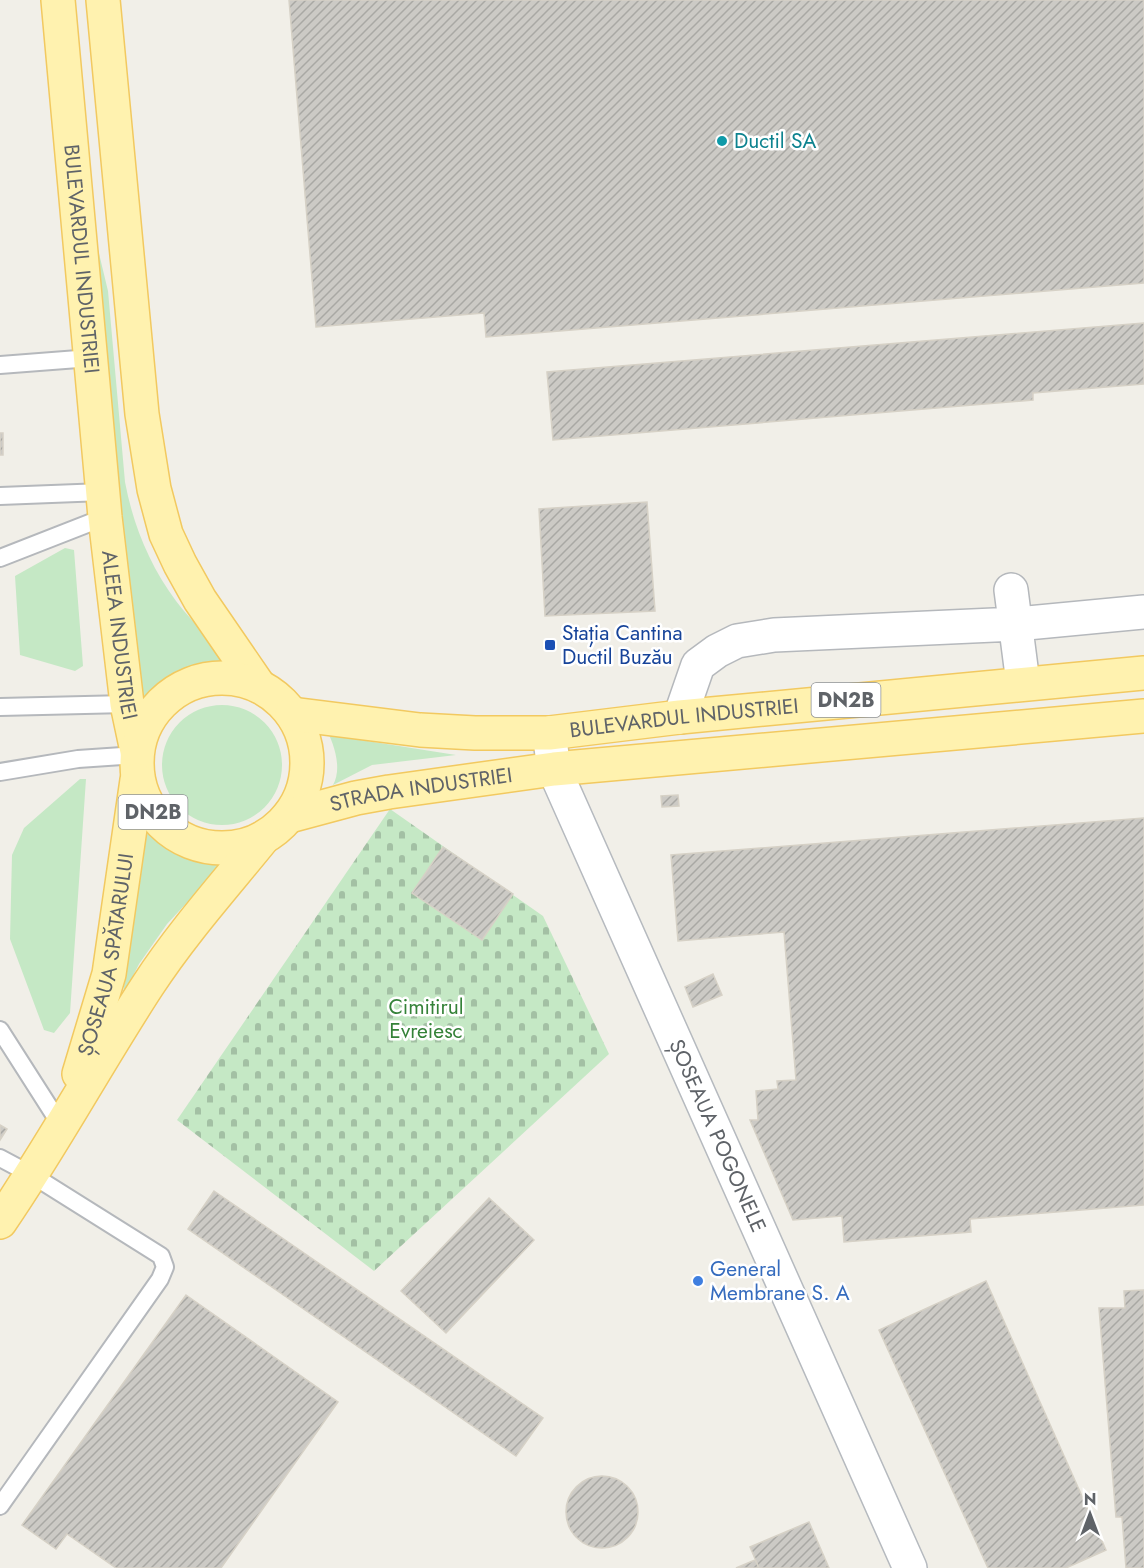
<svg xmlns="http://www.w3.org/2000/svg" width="1144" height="1568" font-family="Jost,sans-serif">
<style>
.green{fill:#c5e8c5}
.cemetery{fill:url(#cemetery-stones)}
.building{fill:url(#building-hatch);stroke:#d6d1c6;stroke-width:1.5}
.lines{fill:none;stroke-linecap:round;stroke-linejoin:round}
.lane-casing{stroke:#b5b8bc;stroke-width:20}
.street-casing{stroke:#b5b8bc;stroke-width:36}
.secondary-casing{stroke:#b6babf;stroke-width:36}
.primary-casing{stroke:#f2c960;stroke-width:36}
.lane{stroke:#fff;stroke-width:16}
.street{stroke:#fff;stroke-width:33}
.secondary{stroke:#fff;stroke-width:33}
.primary{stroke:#fff2af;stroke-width:33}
.culture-dot{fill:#0f9aa8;stroke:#fff;stroke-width:2}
.transit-dot{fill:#1a4fb4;stroke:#fff;stroke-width:2}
.shop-dot{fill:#3f7fe0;stroke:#fff;stroke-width:2}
.labels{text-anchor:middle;stroke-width:5;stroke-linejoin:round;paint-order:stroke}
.shield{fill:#fff;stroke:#8f9295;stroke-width:1.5}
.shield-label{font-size:20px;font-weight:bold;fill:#5f6368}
.culture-label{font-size:21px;fill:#0d838f;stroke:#fff;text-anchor:start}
.street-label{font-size:21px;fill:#5f6368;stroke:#fff}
.transit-label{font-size:21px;fill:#164399;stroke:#fff;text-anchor:start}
.park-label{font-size:21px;fill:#348238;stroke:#fff}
.shop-label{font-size:21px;fill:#366cbe;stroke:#fff;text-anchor:start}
</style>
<defs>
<pattern id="cemetery-stones" width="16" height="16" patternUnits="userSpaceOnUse" patternTransform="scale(1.5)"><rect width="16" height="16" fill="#c5e8c5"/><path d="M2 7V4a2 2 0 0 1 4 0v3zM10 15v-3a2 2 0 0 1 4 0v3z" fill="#a3c0a4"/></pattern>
<pattern id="building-hatch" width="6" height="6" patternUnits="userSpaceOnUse" patternTransform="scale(1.5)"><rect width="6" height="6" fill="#cccac5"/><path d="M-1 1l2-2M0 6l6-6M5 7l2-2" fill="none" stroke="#a9a8a4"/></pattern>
</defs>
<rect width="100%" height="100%" fill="#f1efe8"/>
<!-- green -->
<path class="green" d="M90,216L108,291L125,482C133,525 150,566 176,601C195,626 219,647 240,670C203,675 158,680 140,717Z
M65,548L74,550L83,666L75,671L20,655L15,576Z
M162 765a60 60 0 1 1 120 0a60 60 0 1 1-120 0Z
M325,726L361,740L456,755L372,765L333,785C343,767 333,742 325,726Z
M80,779H86L70,1013L54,1033L44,1030L10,939L12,855L24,828Z
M142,815C169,844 192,859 233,853L167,924L139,964L123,996Z"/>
<!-- cemetery -->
<path class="cemetery" d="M390,809L543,916L609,1054L374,1271L177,1120Z"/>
<!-- building -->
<path class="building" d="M289,0H1144V283L486,337L484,313L316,327Z
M1144,323V384L1033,393V400L553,440L547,372Z
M0,433H3V455H0Z
M647,502L655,611L545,616L539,509Z
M678,795L679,806L662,807L661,796Z
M1144,818V1205L970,1219L971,1232L844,1242L842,1216L793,1220L750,1120H758L756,1091L778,1089L777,1081L796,1080L784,932L678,941L671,855Z
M443,847L513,894L482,940L412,893Z
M713,974L722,995L693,1007L685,987Z
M0,1125L7,1129L0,1140Z
M214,1191L543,1418L516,1456L188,1229Z
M489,1198L534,1240L446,1333L401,1291Z
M986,1281L1106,1550L1066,1568H988L879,1330Z
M1144,1290V1568H1126L1122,1517H1116L1099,1308H1125L1124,1291Z
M186,1295L338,1402L221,1568H116L67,1534L56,1549L22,1525Z
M566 1512a36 36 0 1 1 72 0a36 36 0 1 1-72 0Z
M809,1522L829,1568H759L750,1547Z
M755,1560L759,1568H736Z"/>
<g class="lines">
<!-- lane casing -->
<g class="lane-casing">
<path id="lane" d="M0,365L91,358
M0,496L103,492
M0,558L105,517
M0,707L127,704
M0,772L78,759L137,755
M0,1030L62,1127
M0,1158L32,1175L161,1256L165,1267L160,1279L0,1506"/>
</g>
<!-- street casing -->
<g class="street-casing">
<path id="street" d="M1011,590L1023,683
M680,717L698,665L717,651L737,641L774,635L1016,624L1144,612"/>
</g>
<!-- secondary casing -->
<g class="secondary-casing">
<g id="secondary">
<path id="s1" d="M549,733L554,769L910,1568"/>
</g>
</g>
<!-- primary casing -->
<g class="primary-casing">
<g id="primary">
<path id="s2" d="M58,0L105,517L127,704L137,751"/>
<path d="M103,0L142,414L154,489L166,534L180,564L200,600L259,686"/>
<circle cx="222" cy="763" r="85"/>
<path id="s3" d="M292,714L420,730L475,733H549L680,717L1144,673"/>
<path id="s4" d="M289,816L356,798L389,792L554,769L1144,716"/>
<path id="s5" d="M79,1074L109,974L137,780"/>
<path d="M0,1222C53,1145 97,1063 148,985C182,933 224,886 263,838"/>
</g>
</g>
<!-- lane -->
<use href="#lane" class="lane"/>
<!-- street -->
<use href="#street" class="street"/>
<!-- secondary -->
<use href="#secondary" class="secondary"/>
<!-- primary -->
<use href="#primary" class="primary"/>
</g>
<!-- markers -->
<circle class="culture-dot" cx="722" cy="141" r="6"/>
<rect class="transit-dot" x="544" y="639" width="12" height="12" rx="3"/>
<circle class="shop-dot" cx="698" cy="1281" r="6"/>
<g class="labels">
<!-- shield labels -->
<g class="shield">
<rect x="811.5" y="683" width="69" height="34" rx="4.5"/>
<rect x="118.5" y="795" width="69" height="34" rx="4.5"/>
</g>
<g class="shield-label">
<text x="846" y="707">DN2B</text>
<text x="153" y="819">DN2B</text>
</g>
<!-- culture labels -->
<g class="culture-label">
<text x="734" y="148">Ductil SA</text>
</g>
<!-- street labels -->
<g class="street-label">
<text dy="7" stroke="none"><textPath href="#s2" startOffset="260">BULEVARDUL INDUSTRIEI</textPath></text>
<text dy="7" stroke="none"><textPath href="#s2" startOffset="638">ALEEA INDUSTRIEI</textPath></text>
<text dy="7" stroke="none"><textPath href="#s3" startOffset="394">BULEVARDUL INDUSTRIEI</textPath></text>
<text dy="7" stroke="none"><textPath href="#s4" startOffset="135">STRADA INDUSTRIEI</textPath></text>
<text dy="7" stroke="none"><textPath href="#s5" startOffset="123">ȘOSEAUA SPĂTARULUI</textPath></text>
<text dy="7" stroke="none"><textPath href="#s1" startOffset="438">ȘOSEAUA POGONELE</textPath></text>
</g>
<!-- transit labels -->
<g class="transit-label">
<text x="562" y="640">Stația Cantina<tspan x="562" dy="24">Ductil Buzău</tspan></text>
</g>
<!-- park labels -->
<g class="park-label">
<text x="426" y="1014">Cimitirul<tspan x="426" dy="24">Evreiesc</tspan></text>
</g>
<!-- shop labels -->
<g class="shop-label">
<text x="710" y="1276">General<tspan x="710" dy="24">Membrane S. A</tspan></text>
</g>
</g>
<!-- north arrow -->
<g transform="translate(1090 1514)" stroke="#ffffff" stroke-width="4.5" paint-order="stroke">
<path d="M0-4.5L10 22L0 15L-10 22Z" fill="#5f6368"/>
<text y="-9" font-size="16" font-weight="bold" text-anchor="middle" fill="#5f6368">N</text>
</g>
</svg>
